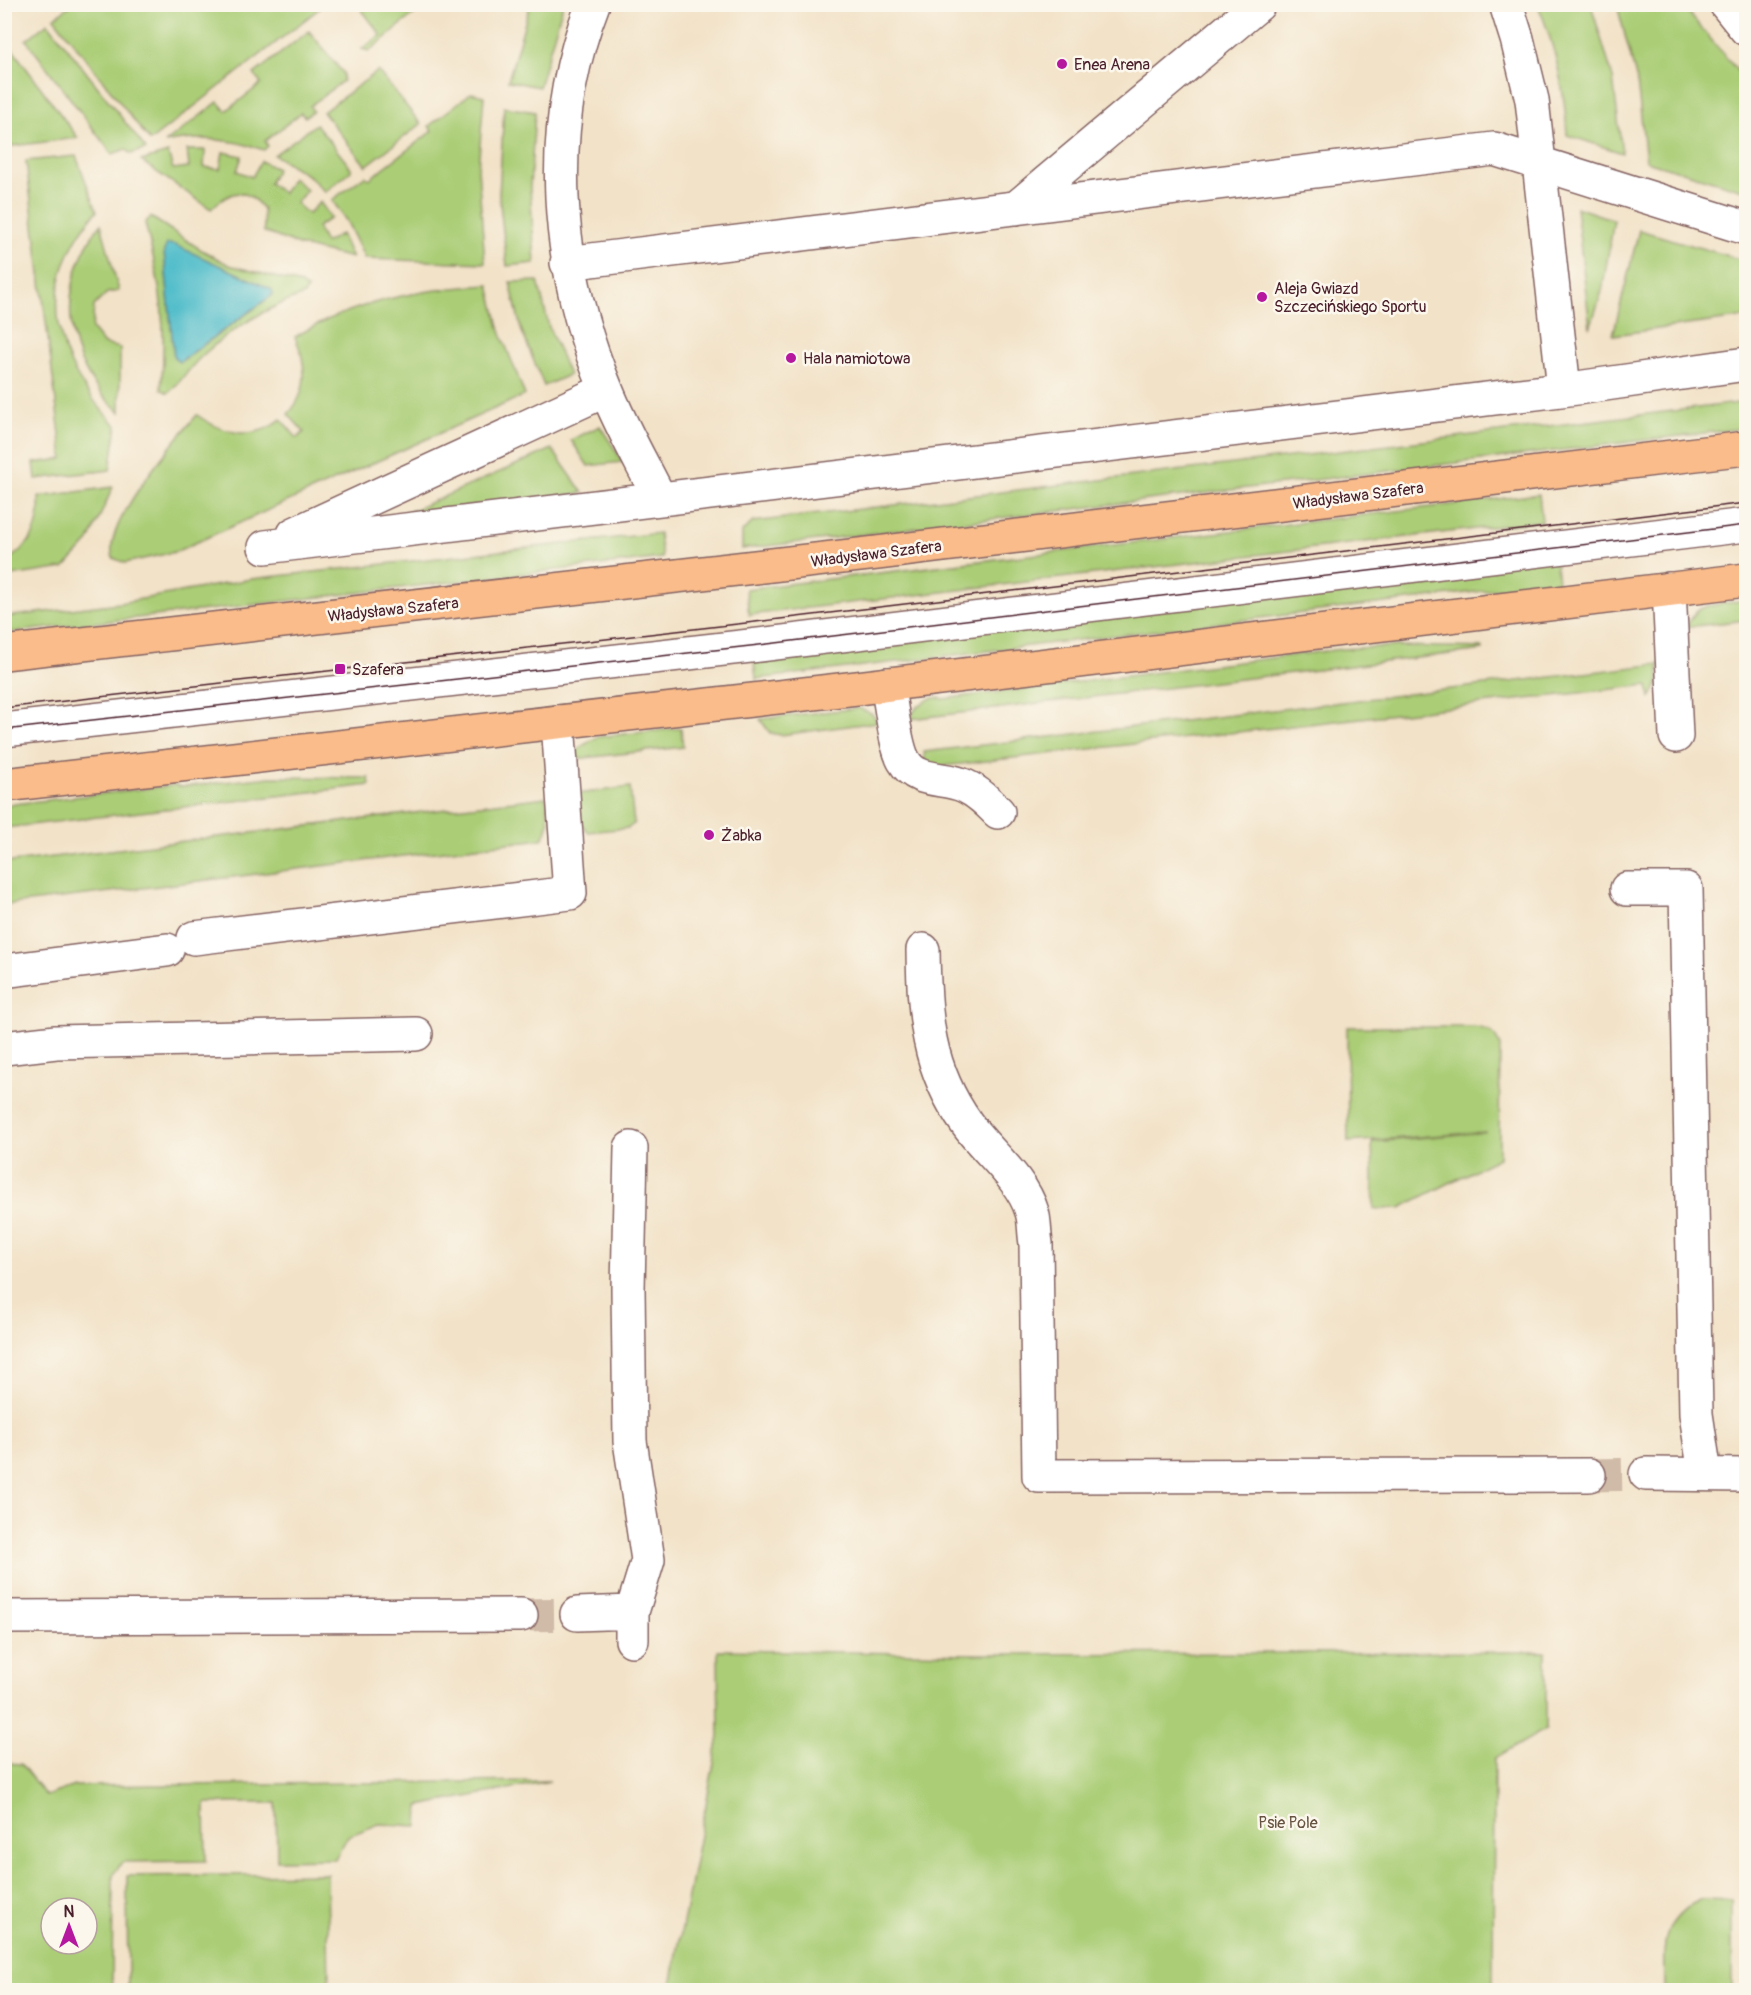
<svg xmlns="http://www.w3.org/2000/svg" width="1751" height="1995" font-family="Pangolin,sans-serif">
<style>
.green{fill:#aacd76;stroke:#7a7650;stroke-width:1.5;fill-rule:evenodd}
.water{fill:#51bdca;stroke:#4e6e7a;stroke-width:1.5}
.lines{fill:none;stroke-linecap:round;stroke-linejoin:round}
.minor-tunnel{stroke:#d0bba8;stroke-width:33;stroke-dasharray:33 16;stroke-linecap:butt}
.minor-casing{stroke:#856362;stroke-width:36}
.major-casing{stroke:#856362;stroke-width:36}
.minor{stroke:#fff;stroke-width:33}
.major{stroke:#f9bc8a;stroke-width:33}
.tram{stroke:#4a1f2b;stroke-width:1.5}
.poi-dot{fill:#b5179e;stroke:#fbf7ec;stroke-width:2}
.labels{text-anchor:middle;stroke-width:5;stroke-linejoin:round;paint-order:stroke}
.poi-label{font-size:16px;fill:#4a1f2b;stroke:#fbf7ec;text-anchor:start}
.street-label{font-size:16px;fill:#4a1f2b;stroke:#fbf7ec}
.park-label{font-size:16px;fill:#675342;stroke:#fbf7ec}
</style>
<rect width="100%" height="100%" fill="#fbf7ec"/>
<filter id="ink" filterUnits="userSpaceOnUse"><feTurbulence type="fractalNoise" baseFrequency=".0167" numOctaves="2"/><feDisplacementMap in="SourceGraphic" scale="12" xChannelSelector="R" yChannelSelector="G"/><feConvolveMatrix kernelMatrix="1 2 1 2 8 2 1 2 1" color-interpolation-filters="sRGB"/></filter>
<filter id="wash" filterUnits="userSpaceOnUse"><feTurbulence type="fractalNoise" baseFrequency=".008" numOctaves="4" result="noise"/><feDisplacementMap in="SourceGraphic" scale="24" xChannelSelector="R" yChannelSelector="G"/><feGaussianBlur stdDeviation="1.35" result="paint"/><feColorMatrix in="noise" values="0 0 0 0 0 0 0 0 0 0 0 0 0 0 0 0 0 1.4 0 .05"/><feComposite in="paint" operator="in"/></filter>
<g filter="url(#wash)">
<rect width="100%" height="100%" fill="#f2e2c7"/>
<!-- green -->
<path class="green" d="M72,4H324V5L150,141L54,18Z
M358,5H425L369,51L362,49L381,35Z
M530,5H563L539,87L508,81Z
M1538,5H1591L1613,78L1622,153L1567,135C1565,90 1555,46 1538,5Z
M1617,5H1682L1746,81V191L1646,161L1637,81Z
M48,23L146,149L131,154L126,149L112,154L26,40Z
M309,31L343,73V81L310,106L313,111L305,117L301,113L265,141L268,146L264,150C231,139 199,135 165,143L218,102L226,111L261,84L254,74Z
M13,50L78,138L5,147V57Z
M378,71L421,124L366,166L323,112Z
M471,93L484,96L478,169L485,263L365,259L347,222L332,200L365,176L369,179L432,131L429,126Z
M504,107L535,112L530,187L535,263L507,266L499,195Z
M316,124L351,168V171L325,192L309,176L274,155Z
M187,150H205L204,167L220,169L223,152L242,156L237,171L252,177L261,161L277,169L269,183L283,193L293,178L307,190L296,203L308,214L320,202L331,218L317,227L325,243L341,234L352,258L301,246L264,232L263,209C245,185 230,191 211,209L141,161L168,153L173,169L189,167Z
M76,156L97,211C33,284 52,363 117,426L110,470L36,479L34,463L63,459L26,161Z
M1576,207L1614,220L1602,291L1590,328Z
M151,217L200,249L229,265L301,284L307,289L304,295C268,307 231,329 203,355C191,366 181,382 168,393L161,389C167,326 161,284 145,223ZM170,244L271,289L273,295L180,362L174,357L164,251Z
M101,224L119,291L107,293L94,306L92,329L104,344L120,348V412C61,364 55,282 101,224Z
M1639,230L1746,261V317L1613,335Z
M538,281L549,327L569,375L544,386L521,329L510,282Z
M489,285L500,331L525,395L175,552L125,563L113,558C101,525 176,440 197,415C223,434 254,442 281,419L297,438L304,432L288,414C309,392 307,363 295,337C354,301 421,289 489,285Z
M1746,402V428L742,549V532L753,522Z
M600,426L623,462L588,466L571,440Z
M552,449L583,493L402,515Z
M113,487L89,541L64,568L5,577V561C32,547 41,527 39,497Z
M1539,494L1542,521L749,615L746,589Z
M659,533L662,558L5,633V617L120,603L251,579Z
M1555,556L1558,582L756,679L753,653Z
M1746,600V620L1686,627L1697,610L1708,606Z
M1400,646L1483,648V650L910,719C914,706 931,694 943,699L1342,649Z
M1659,664V682L1650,698L1648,685L926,768L924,752Z
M859,708L872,714L878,722L781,735L770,733L760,719Z
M681,728L683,747L574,759L579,748L597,737Z
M270,777L369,778L370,785L5,828V805L176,785L180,787Z
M630,787L634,824L628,828L588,832L580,823L577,794Z
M546,797C548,813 552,826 542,839L5,905L4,863Z
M1347,1027H1475C1489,1029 1494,1032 1500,1045L1499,1158L1400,1208L1374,1209L1372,1142L1486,1132L1348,1142Z
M718,1650L974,1654L1546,1652V1729L1494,1759L1493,1990H670L719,1737Z
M5,1763L21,1764L46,1796L74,1786L550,1781L419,1806L418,1826L379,1824L348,1836L335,1859L277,1860L276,1803H205L206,1861L123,1862L113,1874L112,1990H5ZM51,1908H87V1944H51Z
M327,1874L329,1990H128L127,1876Z
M1701,1899L1732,1900V1990H1664C1664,1946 1658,1923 1701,1899Z"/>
<!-- water -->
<path class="water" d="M167,244L175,245L271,289L273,293L271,296L179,362L174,357L164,251Z"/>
</g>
<g filter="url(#ink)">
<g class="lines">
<!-- minor-tunnel -->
<path class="minor-tunnel" d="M1589,1475L1646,1474
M521,1615L577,1614"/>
<!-- minor casing -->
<g class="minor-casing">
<path id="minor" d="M593,4C544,129 555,267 606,389C621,427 642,463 660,499
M1506,4L1517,39L1532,100L1564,389
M1726,4L1746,29
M1016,208L1259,4
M567,263L1494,149L1746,228
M294,534L606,390
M265,547L1577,388L1746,364
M1669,589L1676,736
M887,684C891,702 895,746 904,761C917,784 944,776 965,786C978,792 988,802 998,812
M4,730L759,645L1746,525
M1627,889H1686L1696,1414L1705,1474
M194,938L570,893L558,722
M923,950C924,1016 927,1068 967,1124C986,1151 1022,1178 1032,1212C1035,1221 1034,1233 1036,1243L1039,1476L1589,1475
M4,971L167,950
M4,1048L56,1042L416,1034
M631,1148L628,1289L630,1441L648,1560L632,1612V1640
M1646,1474L1746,1475
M577,1614L632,1612
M4,1617L521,1615"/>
</g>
<!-- major casing -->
<g class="major-casing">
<path id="major" d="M4,653L877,553L1746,448
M4,785L857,688L1746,580"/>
</g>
<!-- minor -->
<use href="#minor" class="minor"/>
<!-- major -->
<use href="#major" class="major"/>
<!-- tram -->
<path class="tram" d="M4,708L755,622L1746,503
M4,730L759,645L1746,525"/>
</g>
</g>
<!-- markers -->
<g class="poi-dot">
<circle cx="1062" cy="64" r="6"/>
<circle cx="1262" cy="297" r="6"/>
<circle cx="791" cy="358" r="6"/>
<rect x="334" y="663" width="12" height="12" rx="3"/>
<circle cx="709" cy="835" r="6"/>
</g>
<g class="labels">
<!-- poi labels -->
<g class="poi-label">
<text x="1074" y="70">Enea Arena</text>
<text x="1274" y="294">Aleja Gwiazd<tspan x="1274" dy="18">Szczecińskiego Sportu</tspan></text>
<text x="803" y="364">Hala namiotowa</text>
<text x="352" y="675">Szafera</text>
<text x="721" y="841">Żabka</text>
</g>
<!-- street labels -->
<g class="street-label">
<text transform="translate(1358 495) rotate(-7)" y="6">Władysława Szafera</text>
<text transform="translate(876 553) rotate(-7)" y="6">Władysława Szafera</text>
<text transform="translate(393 609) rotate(-6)" y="6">Władysława Szafera</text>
</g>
<!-- park labels -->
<g class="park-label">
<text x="1288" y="1828">Psie Pole</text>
</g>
</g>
<!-- margin -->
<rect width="1751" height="1995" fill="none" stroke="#fbf7ec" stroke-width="24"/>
<!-- north arrow -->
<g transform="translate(69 1926)"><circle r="28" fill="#fbf7ec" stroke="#b4a19f" stroke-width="1.5"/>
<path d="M0-4.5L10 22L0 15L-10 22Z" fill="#b5179e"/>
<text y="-9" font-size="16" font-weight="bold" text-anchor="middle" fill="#4a1f2b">N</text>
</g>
</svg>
